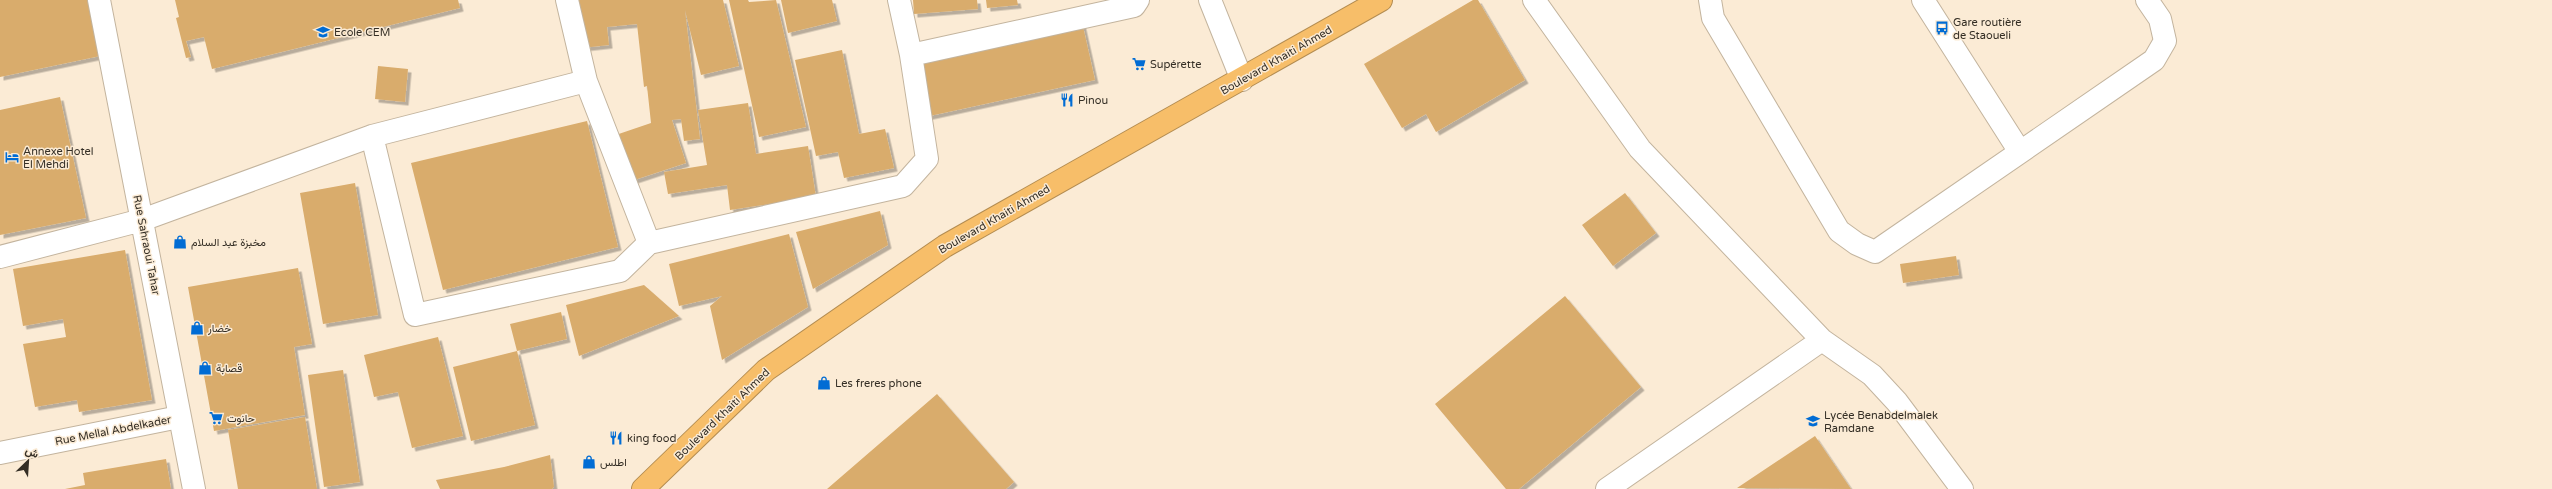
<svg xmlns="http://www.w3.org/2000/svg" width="2552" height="489" font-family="'Varela Round',Vazirmatn,sans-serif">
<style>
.building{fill:#d9ac6c;filter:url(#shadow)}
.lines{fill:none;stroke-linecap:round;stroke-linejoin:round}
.minor-casing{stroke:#c3b49e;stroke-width:24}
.highway-casing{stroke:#b38c51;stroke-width:24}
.minor{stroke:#fff;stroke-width:22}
.highway{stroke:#f7be69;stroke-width:22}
.labels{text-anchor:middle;stroke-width:3;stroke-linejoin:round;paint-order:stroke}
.poi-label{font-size:11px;fill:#342e25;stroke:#fbebd5;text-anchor:start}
.street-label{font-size:11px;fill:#342e25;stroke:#fbebd5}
</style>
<defs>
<filter id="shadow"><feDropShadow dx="3.5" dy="3.5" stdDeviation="0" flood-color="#0004"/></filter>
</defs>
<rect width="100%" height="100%" fill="#fbebd5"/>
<!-- building -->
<path class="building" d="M0,0H88L100,56L0,77Z
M175,0H458L460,8L212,69L204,37L186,41L191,57L186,58L176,18L179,17Z
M577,0H723L739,66L701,75L685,10L700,139L684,141L681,119L672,120L686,163L619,185L604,139L651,123L647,86L644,87L637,24L607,27L609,45L582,48Z
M729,0H748L749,2L776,0L806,127L759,137Z
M781,0H832L837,21L788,33Z
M913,0H977L978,9L914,14Z
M986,0H1017L1018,5L987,8Z
M1473,0H1478L1525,80L1436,132L1426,114L1402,128L1364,64Z
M1082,22L1095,80L925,117L912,59Z
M842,50L859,134L885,129L894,168L844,178L838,152L816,156L795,60Z
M378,66L408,69L405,102L375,99Z
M60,97L86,218L0,235V110Z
M748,103L756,154L808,146L816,197L730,210L727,185L668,194L664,172L707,165L698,110Z
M587,121L618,247L443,290L411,163Z
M355,183L378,315L323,324L300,193Z
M1625,193L1656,233L1613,266L1582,225Z
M880,211L888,245L813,289L796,232Z
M789,234L808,307L722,360L710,306L722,296L679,306L669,264Z
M125,250L152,400L79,412L77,400L35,407L23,344L66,337L63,319L23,326L13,269Z
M1956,256L1959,275L1903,283L1900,264Z
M298,268L312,344L294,347L305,415L214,431L188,287Z
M644,285L679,316L579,356L566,305Z
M1565,296L1641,387L1519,489H1506L1435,404Z
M561,312L567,339L517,351L510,324Z
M438,337L463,436L412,448L398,392L374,397L364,355Z
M517,351L535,425L471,441L453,367Z
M343,370L360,482L324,487L308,375Z
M937,394L1014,482L1006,489H827Z
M305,417L317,489H238L228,430Z
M1815,436L1851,489L1737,488Z
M550,455L554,487L552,489H440L436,480L504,467Z
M166,459L171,489H65L85,485L83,473Z"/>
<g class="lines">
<!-- minor casing -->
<g class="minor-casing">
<path id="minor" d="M99,0L194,489
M567,0L586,81L649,243L903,186L927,159L911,55L899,0
M1210,0L1242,80
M1534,0L1640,149L1822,340L1607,489
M1710,0L1713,18L1839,231L1857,244L1875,252L2154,60L2165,41L2160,19L2147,0
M1923,0L2020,152
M911,55L1134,6L1138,0
M372,136L415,315L620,271L649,243
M0,257L142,220L372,136L586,81
M1822,340L1872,375L1897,402L1962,489
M0,453L179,417"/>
</g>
<!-- highway casing -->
<g class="highway-casing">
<path id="highway" d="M643,489L766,370L945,246L1381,0"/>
</g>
<!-- minor -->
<use href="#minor" class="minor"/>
<!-- highway -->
<use href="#highway" class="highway"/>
</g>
<!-- icons -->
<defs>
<g id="bus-bare" transform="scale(1.08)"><path d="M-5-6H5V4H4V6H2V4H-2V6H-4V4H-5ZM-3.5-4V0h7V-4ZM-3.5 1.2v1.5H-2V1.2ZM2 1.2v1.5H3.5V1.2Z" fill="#016cd4" stroke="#fbebd5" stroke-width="2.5" paint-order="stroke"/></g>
<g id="school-bare" transform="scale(1.08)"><path d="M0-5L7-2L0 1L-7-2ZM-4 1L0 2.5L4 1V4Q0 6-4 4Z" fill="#016cd4" stroke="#fbebd5" stroke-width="2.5" paint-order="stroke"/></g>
<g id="supermarket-bare" transform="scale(1.08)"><path d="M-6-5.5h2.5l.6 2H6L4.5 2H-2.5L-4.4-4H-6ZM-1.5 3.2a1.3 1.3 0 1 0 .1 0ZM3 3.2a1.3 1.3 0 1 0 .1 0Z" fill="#016cd4" stroke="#fbebd5" stroke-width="2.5" paint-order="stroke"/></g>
<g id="restaurant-bare" transform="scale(1.08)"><path d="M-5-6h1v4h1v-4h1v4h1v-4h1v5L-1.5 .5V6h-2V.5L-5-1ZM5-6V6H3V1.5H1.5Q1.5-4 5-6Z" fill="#016cd4" stroke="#fbebd5" stroke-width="2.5" paint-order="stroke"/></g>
<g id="hotel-bare" transform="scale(1.08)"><path d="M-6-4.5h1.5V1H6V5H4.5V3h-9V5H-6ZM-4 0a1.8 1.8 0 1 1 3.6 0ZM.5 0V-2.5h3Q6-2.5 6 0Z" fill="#016cd4" stroke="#fbebd5" stroke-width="2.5" paint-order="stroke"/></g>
<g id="shop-bare" transform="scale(1.08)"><path d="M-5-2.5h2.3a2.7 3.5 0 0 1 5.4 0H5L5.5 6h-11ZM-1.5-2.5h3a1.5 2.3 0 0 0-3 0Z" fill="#016cd4" stroke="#fbebd5" stroke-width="2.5" paint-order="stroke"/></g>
</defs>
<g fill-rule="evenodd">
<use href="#bus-bare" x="1942" y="28"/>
<use href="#school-bare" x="323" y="32"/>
<use href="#supermarket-bare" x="1139" y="64"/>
<use href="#restaurant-bare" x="1067" y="100"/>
<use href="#hotel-bare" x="12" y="157"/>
<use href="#shop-bare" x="180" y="242"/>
<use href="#shop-bare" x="197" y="328"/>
<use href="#shop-bare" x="205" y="368"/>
<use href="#shop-bare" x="824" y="383"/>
<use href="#supermarket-bare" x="216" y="418"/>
<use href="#school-bare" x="1813" y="421"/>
<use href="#restaurant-bare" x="616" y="438"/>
<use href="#shop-bare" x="589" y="462"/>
</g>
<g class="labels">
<!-- poi labels -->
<g class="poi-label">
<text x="1953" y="26">Gare routière<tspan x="1953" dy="13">de Staoueli</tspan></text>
<text x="334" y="36">Ecole CEM</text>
<text x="1150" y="68">Supérette</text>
<text x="1078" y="104">Pinou</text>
<text x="23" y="155">Annexe Hotel<tspan x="23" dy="13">El Mehdi</tspan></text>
<text x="191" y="246">مخبزة عبد السلام</text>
<text x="208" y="332">خضار</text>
<text x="216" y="372">قصابة</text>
<text x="835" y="387">Les freres phone</text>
<text x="1824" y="419">Lycée Benabdelmalek<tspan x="1824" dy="13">Ramdane</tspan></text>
<text x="227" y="422">حانوت</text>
<text x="627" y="442">king food</text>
<text x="600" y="466">اطلس</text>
</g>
<!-- street labels -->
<g class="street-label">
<text transform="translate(1276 60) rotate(-30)" y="4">Boulevard Khaiti Ahmed</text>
<text transform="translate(994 219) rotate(-30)" y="4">Boulevard Khaiti Ahmed</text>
<text transform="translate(147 245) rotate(79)" y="4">Rue Sahraoui Tahar</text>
<text transform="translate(722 414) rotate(-44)" y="4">Boulevard Khaiti Ahmed</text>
<text transform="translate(113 430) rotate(-11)" y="4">Rue Mellal Abdelkader</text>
</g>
</g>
<!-- north arrow -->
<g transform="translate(28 461) rotate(25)" stroke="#fbebd5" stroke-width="3" paint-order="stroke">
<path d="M0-3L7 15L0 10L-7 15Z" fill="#342e25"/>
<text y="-6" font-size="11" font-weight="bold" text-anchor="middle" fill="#342e25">ش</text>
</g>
</svg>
